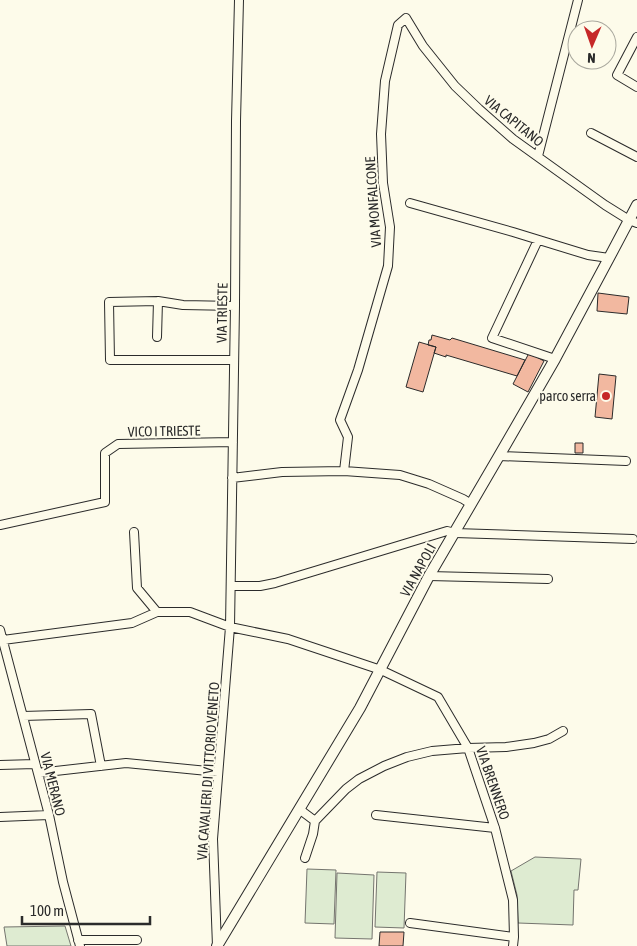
<svg xmlns="http://www.w3.org/2000/svg" width="637" height="946" font-family="'Asap Condensed',sans-serif">
<style>
.green{fill:#deebd1;stroke:#74746e}
.building{fill:#f2b8a0;stroke:#2b2b2b}
.lines{fill:none;stroke-linecap:round;stroke-linejoin:round}
.minor-casing{stroke:#2b2b2b;stroke-width:10}
.tertiary-casing{stroke:#2b2b2b;stroke-width:12}
.minor{stroke:#fdfbea;stroke-width:8}
.tertiary{stroke:#fdfbea;stroke-width:10}
.poi-dot{fill:#c62828;stroke:#fdfbea;stroke-width:2}
.labels{text-anchor:middle;stroke-width:4;stroke-linejoin:round;paint-order:stroke}
.street-label{font-size:14px;fill:#2b2b2b;stroke:#fdfbea}
.poi-label{font-size:14px;fill:#2b2b2b;stroke:#fdfbea;text-anchor:end}
</style>
<rect width="100%" height="100%" fill="#fdfbea"/>
<!-- green -->
<path class="green" d="M535,857L581,859L578,890H574L573,925L518,923L517,895L511,871Z
M307,869L336,870L334,924L305,923Z
M377,872L406,873L404,928L375,927Z
M337,873L374,875L372,939L335,938Z
M65,926L71,946H7L4,927Z"/>
<!-- building -->
<path class="building" d="M598,293L629,297L627,314L597,311Z
M432,335L450,340L452,338L525,360L517,376L446,355V357L434,353L436,347L428,345L429,340H431Z
M419,342L436,347L423,392L406,387Z
M529,353L544,361L528,392L513,384Z
M599,374L616,376L612,419L595,417Z
M575,443H583V453H575Z
M380,932H404L403,946H379Z"/>
<g class="lines">
<!-- minor casing -->
<g class="minor-casing">
<path id="minor" d="M637,37L617,75L637,87
M591,133L637,157
M538,156L578,0
M410,203L513,232L588,255L609,258
M538,240L492,338L555,359
M157,337L158,301
M234,360H110L109,302L158,301L183,305L235,306
M499,456L626,461
M344,471L348,437L340,420L358,370L388,266L390,227L383,183L381,134L385,81L398,25L406,18L423,46L455,86L479,109L513,139L552,167L605,205L629,220L637,223
M232,478L282,472L344,471L400,475L429,484L463,499L471,504
M0,525L105,502V453L118,444L233,442
M134,532L137,588L157,612
M429,576L548,579
M231,586H260L275,583L447,531L455,533L633,539
M0,630L49,815L63,882L80,946
M3,640L132,623L157,612H190L230,627L288,639L381,670L438,697L468,748L495,828L513,900L514,937L513,946
M23,716L91,714L101,766
M0,765L35,764
M38,773L126,763L218,772
M299,809L315,821
M376,815L495,828
M0,817L49,815
M305,858L313,834L315,821L346,789L359,779L384,766L407,757L432,751L468,748L506,747L534,743L549,739L563,731
M410,923L514,937
M78,940H137
M217,946L213,839L230,627L235,306L236,121L239,0"/>
</g>
<!-- tertiary casing -->
<g class="tertiary-casing">
<path id="tertiary" d="M217,946L360,708L429,576L499,456L555,359L609,258L637,205"/>
</g>
<!-- minor -->
<use href="#minor" class="minor"/>
<!-- tertiary -->
<use href="#tertiary" class="tertiary"/>
</g>
<!-- markers -->
<circle class="poi-dot" cx="606" cy="396" r="5"/>
<g class="labels">
<!-- street labels -->
<g class="street-label">
<text transform="translate(514 121) rotate(39)" y="5">VIA CAPITANO</text>
<text transform="translate(373 202) rotate(-94)" y="5">VIA MONFALCONE</text>
<text transform="translate(222 313) rotate(-89)" y="5">VIA TRIESTE</text>
<text transform="translate(164 431) rotate(-1)" y="5">VICO I TRIESTE</text>
<text transform="translate(418 570) rotate(-61)" y="5">VIA NAPOLI</text>
<text transform="translate(208 771) rotate(-86)" y="5">VIA CAVALIERI DI VITTORIO VENETO</text>
<text transform="translate(493 783) rotate(71)" y="5">VIA BRENNERO</text>
<text transform="translate(53 784) rotate(76)" y="5">VIA MERANO</text>
</g>
<!-- poi labels -->
<g class="poi-label">
<text x="596" y="401">parco serra</text>
</g>
</g>
<!-- north arrow -->
<g transform="translate(592 45) rotate(182)"><circle r="24" fill="#fdfbea" stroke="#a9a89e"/>
<path d="M0-4L9 19L0 12L-9 19Z" fill="#c62828"/>
<text y="-8" font-size="14" font-weight="bold" text-anchor="middle" fill="#2b2b2b">N</text>
</g>
<!-- scale -->
<path d="M22 916v8h128v-8" fill="none" stroke="#2b2b2b" stroke-width="2.5"/>
<text x="30" y="916" font-size="15" fill="#2b2b2b" stroke="#fdfbea" stroke-width="4" paint-order="stroke">100 m</text>
</svg>
